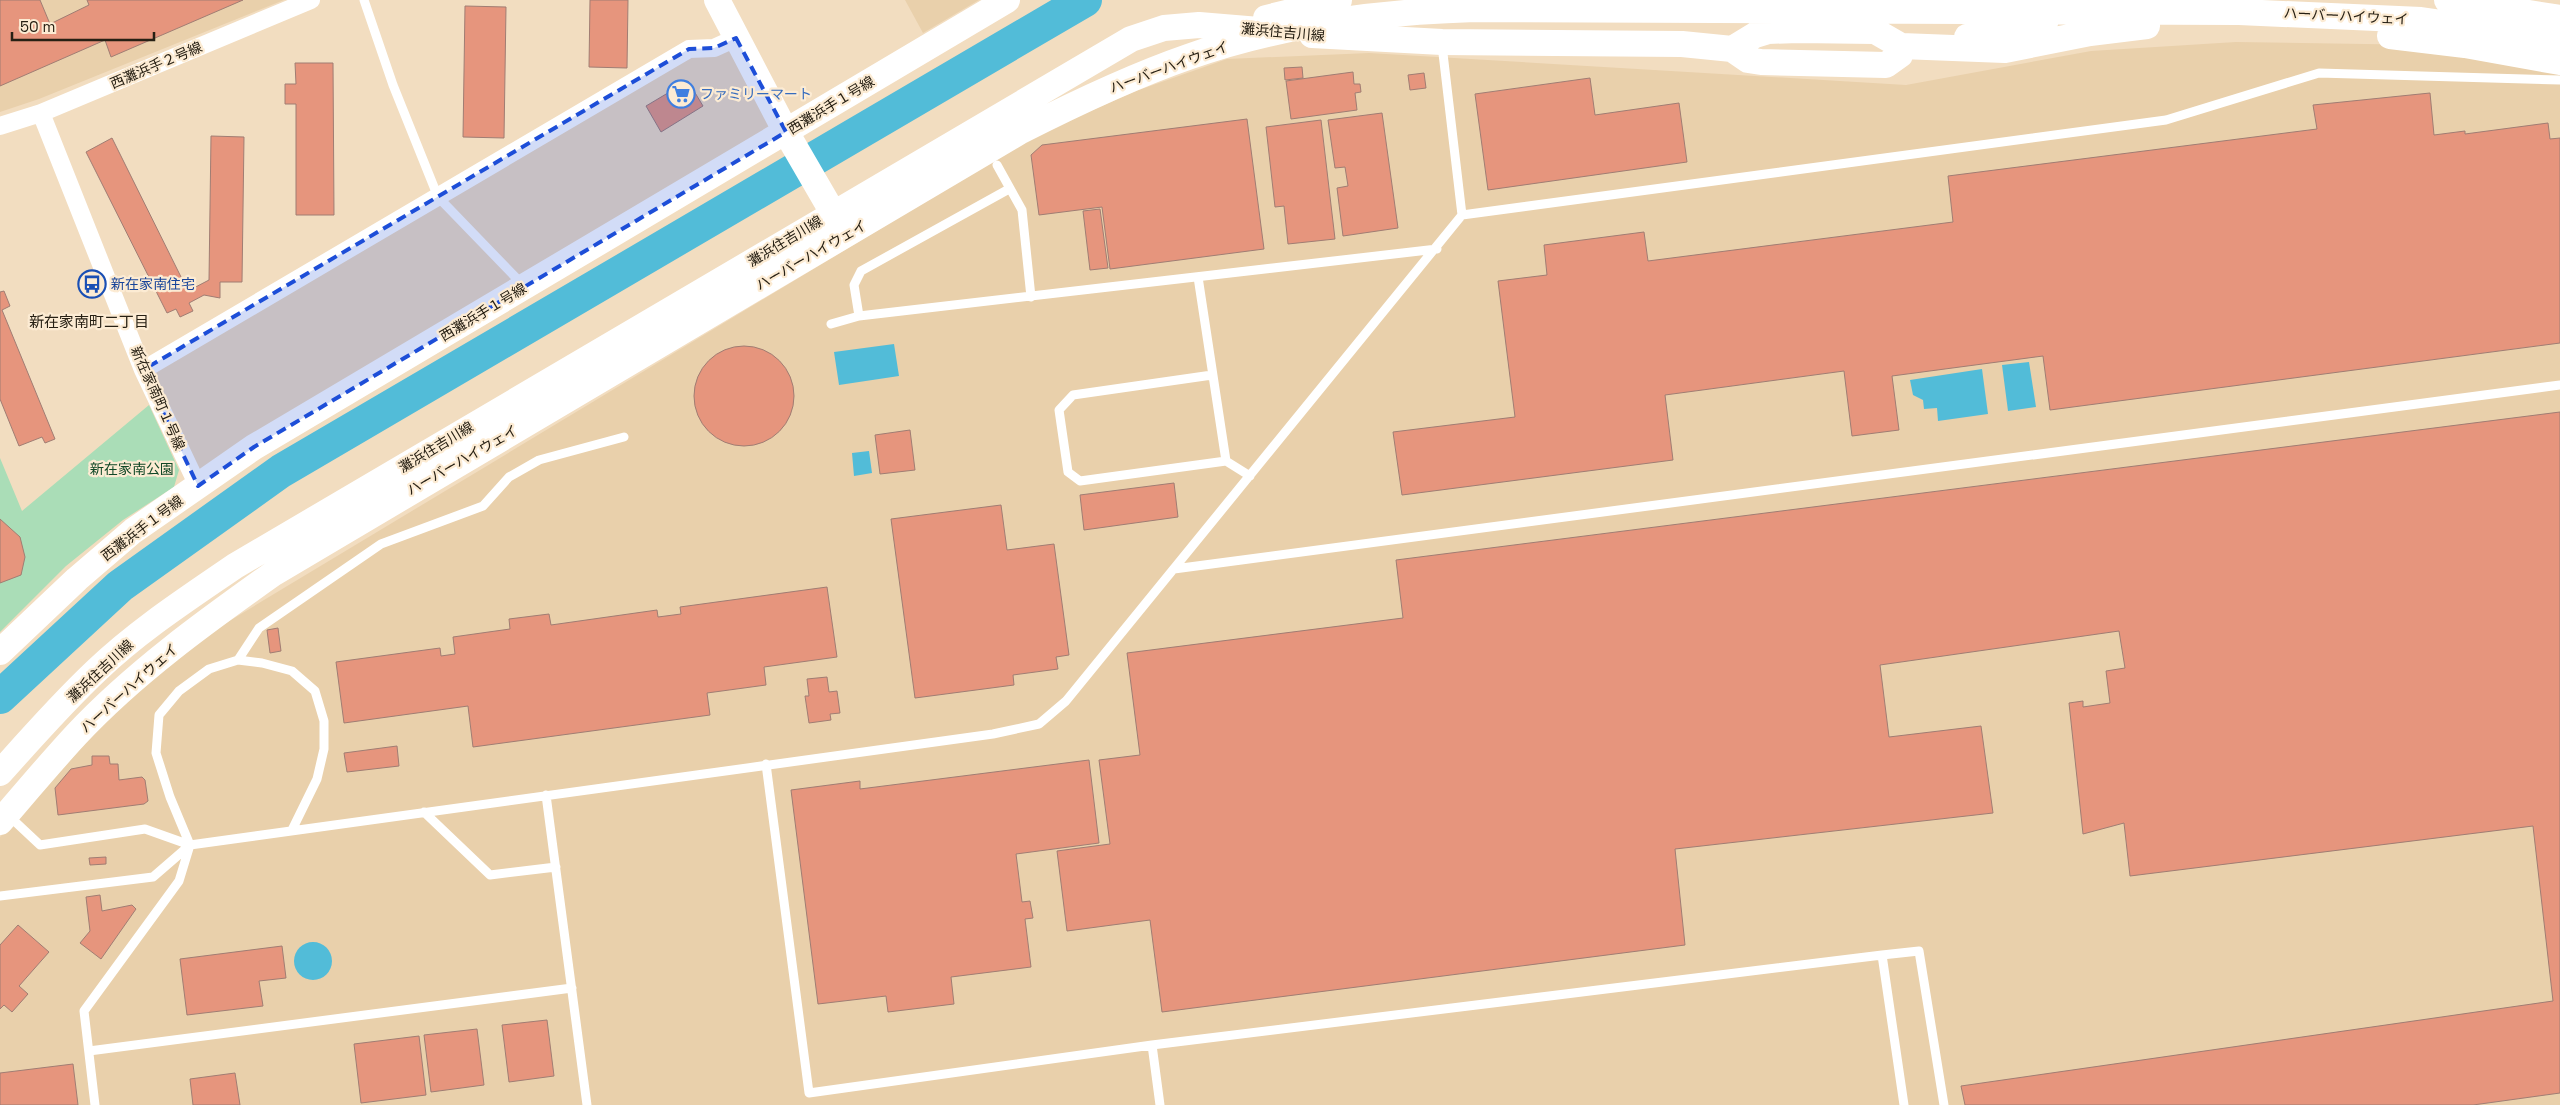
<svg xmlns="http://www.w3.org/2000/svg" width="2560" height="1105" font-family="'Space Grotesk','Noto Sans JP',sans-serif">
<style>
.built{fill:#e9d0ab}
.green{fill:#aaddb7}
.water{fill:#52bcd8}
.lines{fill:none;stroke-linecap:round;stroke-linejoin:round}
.river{stroke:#52bcd8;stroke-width:34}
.building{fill:#e6957d;stroke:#a07d73}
.lane{stroke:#fff;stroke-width:9}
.street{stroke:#fff;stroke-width:18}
.secondary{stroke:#fff;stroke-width:26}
.marked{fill:#1d4ed8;fill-opacity:0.2;stroke:#1d4ed8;stroke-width:4;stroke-dasharray:10 6;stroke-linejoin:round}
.labels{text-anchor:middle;stroke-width:4.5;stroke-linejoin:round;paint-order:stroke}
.street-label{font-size:14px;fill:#272014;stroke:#fcebd3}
.shop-label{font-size:14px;fill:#366cbe;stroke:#fcebd3;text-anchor:start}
.transit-label{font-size:14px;fill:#164399;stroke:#fcebd3;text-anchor:start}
.park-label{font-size:14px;fill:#0f4726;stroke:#fcebd3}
.neighbourhood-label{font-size:15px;fill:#272014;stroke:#fcebd3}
</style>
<rect width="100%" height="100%" fill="#f2ddc0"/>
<!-- built -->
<path class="built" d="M0,0H284L39,99L0,112Z
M905,0H979L923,33Z
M2236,42L2560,47V1105H0V837L135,689L216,629L1036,135L1136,91L1227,59L1369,53L1906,85L2091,51Z"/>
<!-- green -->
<path class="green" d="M149,405L179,470L174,487L123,520L66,566L0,632V458L22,511Z"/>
<!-- water -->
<path class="water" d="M894,344L899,376L839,385L834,352Z
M2029,362L2036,407L2008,411L2002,365Z
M1982,369L1988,414L1938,421L1937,408L1924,409L1923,400L1913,395L1910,380Z
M869,451L872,473L854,476L852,453Z
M294 961a19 19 0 1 1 38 0a19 19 0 1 1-38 0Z"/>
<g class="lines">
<!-- river -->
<path class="river" d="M0,697L120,586L281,471L1085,0"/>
</g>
<!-- building -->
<path class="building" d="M0,0H40L50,24L89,5L87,0H243L111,57L105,40L0,86Z
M590,0H628L627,68L589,67Z
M465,6L506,7L504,138L463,137Z
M295,63H333L334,215H296V104H285V84H296Z
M1302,67L1303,78L1285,80L1284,68Z
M1353,72L1354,84H1360L1361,92L1355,93L1357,110L1291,119L1286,81Z
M1424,73L1426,88L1410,90L1408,75Z
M1590,78L1595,115L1679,103L1687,162L1488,190L1475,94Z
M688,81L703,106L661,132L646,106Z
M2430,93L2434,135L2465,131V134L2548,123L2550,139L2560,138V343L2050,410L2043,356L1892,376L1899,430L1852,436L1844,371L1665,395L1673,460L1402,495L1393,432L1515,417L1498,281L1547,275L1544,245L1644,232L1648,261L1953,222L1948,176L2317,129L2313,105Z
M1382,113L1398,228L1343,236L1337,188L1348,186L1345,167L1335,168L1328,120Z
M1247,119L1264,249L1110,269L1102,207L1039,215L1031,155L1042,145Z
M1321,120L1335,239L1288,244L1284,206L1275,207L1266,127Z
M211,136L244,137L242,282H220V298L204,295L189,303L193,311L180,317L176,309L167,313L86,152L112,138L188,291L209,280Z
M1100,209L1108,268L1090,270L1083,211Z
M4,291L10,306L2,310L55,439L45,443L42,437L19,446L0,399V292Z
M694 396a50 50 0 1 1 100 0a50 50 0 1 1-100 0Z
M2560,412V1093L2473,1105H1965L1961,1086L2553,1001L2533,826L2130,876L2124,823L2083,834L2069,703L2083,701V707L2110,703L2106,671L2125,668L2119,631L1880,665L1889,737L1981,726L1993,813L1675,849L1685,945L1162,1012L1150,920L1067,931L1057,851L1110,844L1099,760L1140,755L1127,653L1403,618L1396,560Z
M910,430L915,470L880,474L875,435Z
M1174,483L1178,517L1084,530L1080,495Z
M1001,505L1007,550L1054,544L1069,655L1056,657L1058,669L1013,675L1014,685L915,698L891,519Z
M0,519L20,537L25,557L21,575L0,583Z
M827,587L837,657L764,667L766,685L707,693L710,715L473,747L468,706L344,723L336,662L440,648L441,656L455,654L453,637L510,629L509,619L549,614L551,625L657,610L658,617L681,614L680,607Z
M278,628L281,651L270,653L267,630Z
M827,677L829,692L837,691L840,713L830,714L831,720L809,723L805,696H809L807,679Z
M397,746L399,766L347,772L344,753Z
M92,756H109L110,764H118L119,780L142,777L145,780L148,801L144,804L58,815L55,788L71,769L92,765Z
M1089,760L1099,843L1016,854L1022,902L1030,901L1033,918L1025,919L1031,967L951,977L954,1004L888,1012L886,996L818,1004L791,790L860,781V789Z
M106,857V864L90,865L89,858Z
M100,895L102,911L132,905L136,909L101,959L80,943L90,931L86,897Z
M18,925L49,952L19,986L28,994L12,1012L4,1005L0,1009V945Z
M282,946L286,978L259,981L263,1006L187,1015L180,959Z
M547,1020L554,1076L509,1082L502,1025Z
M477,1029L484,1085L431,1092L424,1035Z
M419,1036L426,1095L361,1103L354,1044Z
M73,1064L78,1105H0V1073Z
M235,1073L240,1105H193L190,1079Z"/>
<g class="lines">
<!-- lane -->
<path class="lane" d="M364,0L393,85L438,197L523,285
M997,165L1022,210L1031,297
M1462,215L2166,120L2319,73L2560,80
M1198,277L1226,461
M859,316L854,285L861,271L1009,189
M831,324L859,316L1437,249
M1212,375L1073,395L1059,410L1068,472L1080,481L1226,461L1250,476
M1174,569L2560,385
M238,660L259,628L381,544L483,506L509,477L539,460L624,437
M766,764L809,1093L1152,1045L1882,955L1904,1105
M546,795L587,1105
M424,812L490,875L556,867
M8,815L40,845L145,829L190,845L993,734L1039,724L1066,701L1462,215L1442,45
M0,896L153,877L190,845
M1882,955L1919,951L1944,1105
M1152,1045L1160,1105
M89,1051L572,988
M95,1105L84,1011L179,881L190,845L170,797L156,753L159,715L179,691L209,669L238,660L262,663L292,671L315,691L324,721V749L317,779L292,830"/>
<!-- street -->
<path class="street" d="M41,113L143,370L198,486
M0,126L41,113L311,0
M143,370L689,49L714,48L736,38"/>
<!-- secondary -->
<path class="secondary" d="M717,0L786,132L833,213
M2447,0L2560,18
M1266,18L1339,0
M1312,35L1442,42L1682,44L1732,49L1755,35L1768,31L1798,30L1875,31L1901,46L2005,50L2090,33L2147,26
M2390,36L2465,45L2560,62
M1967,37L2003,32L2046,20
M1732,49L1748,60L1761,62L1886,65L1900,55L1901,46
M0,652L77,579L133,531L254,447L1007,0
M0,773C31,738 63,702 97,670C139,630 187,599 235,566L1131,39L1164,28L1199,25L1259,30
M0,822C25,793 50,763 76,735C134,673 205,622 274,573L1019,132C1074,104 1130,77 1188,57C1280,24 1378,12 1475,9L2239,12L2421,20L2560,40"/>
</g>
<!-- marked area -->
<path class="marked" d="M736,38L786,132L254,447L198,486L143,370L689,49L714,48Z"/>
<!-- icons -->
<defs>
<g id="supermarket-ring" transform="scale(1.4375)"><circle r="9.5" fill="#fcebd3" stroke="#3f7fe0" stroke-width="1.5"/><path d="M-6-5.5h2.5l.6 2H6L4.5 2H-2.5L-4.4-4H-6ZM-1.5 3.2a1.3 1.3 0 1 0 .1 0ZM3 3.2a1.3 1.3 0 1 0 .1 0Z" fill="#3f7fe0"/></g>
<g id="bus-ring" transform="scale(1.4375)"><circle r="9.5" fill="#fcebd3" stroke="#1a4fb4" stroke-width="1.5"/><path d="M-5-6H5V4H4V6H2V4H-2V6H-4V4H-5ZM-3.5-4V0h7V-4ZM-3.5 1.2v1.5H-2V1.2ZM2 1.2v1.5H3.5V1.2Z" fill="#1a4fb4"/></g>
</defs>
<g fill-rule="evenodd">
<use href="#supermarket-ring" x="681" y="94"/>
<use href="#bus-ring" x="92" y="284"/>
</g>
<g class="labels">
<!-- street labels -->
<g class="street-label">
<text transform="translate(2346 16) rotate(3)" y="5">ハーバーハイウェイ</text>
<text transform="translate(1283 32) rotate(5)" y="5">灘浜住吉川線</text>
<text transform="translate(156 65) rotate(-23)" y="5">西灘浜手２号線</text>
<text transform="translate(1169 67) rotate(-20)" y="5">ハーバーハイウェイ</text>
<text transform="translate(831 105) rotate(-31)" y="5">西灘浜手１号線</text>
<text transform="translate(785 241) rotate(-31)" y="5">灘浜住吉川線</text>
<text transform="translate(811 255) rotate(-30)" y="5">ハーバーハイウェイ</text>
<text transform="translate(483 312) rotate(-31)" y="5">西灘浜手１号線</text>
<text transform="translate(158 398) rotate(66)" y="5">新在家南町１号線</text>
<text transform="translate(436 447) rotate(-31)" y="5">灘浜住吉川線</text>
<text transform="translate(462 460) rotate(-30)" y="5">ハーバーハイウェイ</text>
<text transform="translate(142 528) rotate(-37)" y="5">西灘浜手１号線</text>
<text transform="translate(100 671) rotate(-43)" y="5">灘浜住吉川線</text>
<text transform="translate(129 688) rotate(-42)" y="5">ハーバーハイウェイ</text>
</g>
<!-- shop labels -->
<g class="shop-label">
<text x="700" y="99">ファミリーマート</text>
</g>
<!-- transit labels -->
<g class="transit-label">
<text x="111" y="289">新在家南住宅</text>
</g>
<!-- park labels -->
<g class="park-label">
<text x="132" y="474">新在家南公園</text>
</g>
<!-- neighbourhood labels -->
<g class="neighbourhood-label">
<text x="89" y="327">新在家南町二丁目</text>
</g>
</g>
<!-- scale -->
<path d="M12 32v8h142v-8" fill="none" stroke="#272014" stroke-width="2.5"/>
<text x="20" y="32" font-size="15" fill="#272014" stroke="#fcebd3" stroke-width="4" paint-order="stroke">50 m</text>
</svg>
